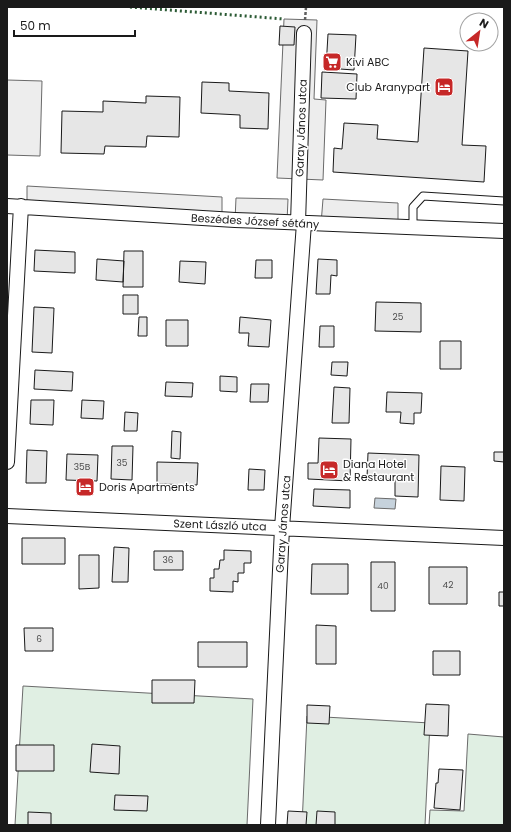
<svg xmlns="http://www.w3.org/2000/svg" width="511" height="832" font-family="Poppins,sans-serif">
<style>
.green{fill:#e0efe3;stroke:#6a6a6a}
.parking{fill:#ededed;stroke:#6a6a6a}
.water{fill:#c6d2dc;stroke:#6a6a6a}
.building{fill:#e6e6e6;stroke:#1a1a1a}
.lines{fill:none;stroke-linecap:round;stroke-linejoin:round}
.service-casing{stroke:#1a1a1a;stroke-width:9}
.minor-casing{stroke:#1a1a1a;stroke-width:16}
.path{stroke:#5f5f5f;stroke-width:2.5;stroke-dasharray:3 2;stroke-linecap:butt}
.service{stroke:#fff;stroke-width:7}
.minor{stroke:#fff;stroke-width:14}
.hedge{stroke:#2b5a34;stroke-width:3;stroke-dasharray:2 3;stroke-linecap:butt}
.labels{text-anchor:middle;stroke-width:3;stroke-linejoin:round;paint-order:stroke}
.number-label{font-size:9px;fill:#4d4d4d}
.poi-label{font-size:11px;fill:#1a1a1a;stroke:#fff;text-anchor:start}
.street-label{font-size:11px;fill:#1a1a1a;stroke:#fff}
</style>
<rect width="100%" height="100%" fill="#fff"/>
<!-- green -->
<path class="green" d="M23,686L253,699L247,825H15Z
M307,716L430,723L425,825H302Z
M468,734L504,737V825H429L430,810L464,811Z"/>
<!-- parking -->
<path class="parking" d="M284,19L317,20L314,99L326,100L323,180L277,178Z
M7,80L42,81L40,156L7,155Z
M27,186L222,197V220L27,207Z
M236,198L288,199L287,222L235,220Z
M323,199L398,203V227L321,224Z"/>
<!-- water -->
<path class="water" d="M375,498L396,499L395,509L374,508Z"/>
<!-- building -->
<path class="building" d="M280,26L295,27L294,45H279Z
M328,34L356,35L354,70L326,68Z
M424,48L468,51L462,145L486,146L484,182L333,172L334,148L342,149L344,123L378,125L377,139L418,142Z
M322,72L357,74L356,99L321,98Z
M202,82L229,83V91L269,93L268,129L240,128V115L201,113Z
M146,96L180,97L179,137L147,136L146,147L105,146L104,154L61,153L62,111L103,112V101L146,103Z
M35,250L75,252V273L34,271Z
M124,251H143V287H123Z
M97,259L124,261L123,282L96,280Z
M318,259L337,260V276L331,275L330,294H316Z
M256,260H272V278H255Z
M180,261L206,262L205,284L179,282Z
M123,295H138V314H123Z
M376,302L421,303V332L375,331Z
M34,307L54,308L52,353L32,352Z
M139,317H147V336H138Z
M240,317L271,320L269,347L248,346L249,333H239Z
M166,320H188V346H166Z
M320,326H334V347H319Z
M440,341H461V369H440Z
M332,362H348L347,376L331,375Z
M35,370L73,372L72,391L34,389Z
M220,376L237,377V392L220,391Z
M166,382L193,383L192,397L165,396Z
M251,384H269L268,402H250Z
M334,387L350,388L349,423H332Z
M387,392L422,393L421,413H414V424L400,423L401,412H386Z
M31,400H54L53,425L30,424Z
M82,400L104,401L103,419L81,418Z
M125,412L138,413L137,431H124Z
M172,431L181,432L180,459L171,458Z
M319,438L351,439L350,481L308,479V463H318Z
M112,446H133L132,480L111,479Z
M27,450L47,451L46,483H26Z
M494,452H504V462L494,461Z
M368,453L419,455L418,497L395,496V479L367,478Z
M67,454L98,455L97,481L66,480Z
M157,462L198,463L197,485L157,484Z
M441,466L465,467L464,501L440,500Z
M249,469L265,470L264,490H248Z
M314,489L350,490V508L313,506Z
M22,538H65V564H22Z
M114,547L129,548L128,582H112Z
M224,550L251,551V563H244V573H238V582L233,581V592L210,591V578H214V569H219L220,560H224Z
M154,551H183V570H154Z
M79,555H99V588L79,589Z
M371,562H395V611H371Z
M312,564H348V594H311Z
M429,567H467V604H429Z
M499,592H504V606H499Z
M316,625L336,626V664H316Z
M24,628H53V651H25Z
M198,642H247V667H198Z
M433,651H460V675H433Z
M152,680H195L194,703H152Z
M426,704L449,705L448,736L424,735Z
M307,705L330,706L329,724L307,723Z
M92,744L120,746L119,774L90,772Z
M16,745H54V771H16Z
M439,769L463,770L460,810L434,808L436,783H438Z
M115,795L148,796L147,811L114,810Z
M288,811L307,812L306,825H287Z
M317,811L335,812V825H316Z
M28,812L51,813V825H28Z"/>
<g class="lines">
<!-- service casing -->
<g class="service-casing">
<path id="service" d="M413,228V207L423,196L504,201"/>
</g>
<!-- minor casing -->
<g class="minor-casing">
<path id="minor" d="M7,206L235,220L504,231
M298,223L304,33
M7,462L21,206
M7,516L504,538
M268,825L282,528L304,223"/>
</g>
<!-- path -->
<path class="path" d="M305,20L306,7"/>
<!-- service -->
<use href="#service" class="service"/>
<!-- minor -->
<use href="#minor" class="minor"/>
<!-- hedge -->
<path class="hedge" d="M130,7L284,19"/>
</g>
<!-- icons -->
<defs>
<g id="supermarket-square" transform="scale(1)"><rect x="-9" y="-9" width="18" height="18" rx="4" fill="#c62828" stroke="#fff"/><path d="M-6-5.5h2.5l.6 2H6L4.5 2H-2.5L-4.4-4H-6ZM-1.5 3.2a1.3 1.3 0 1 0 .1 0ZM3 3.2a1.3 1.3 0 1 0 .1 0Z" fill="#fff"/></g>
<g id="hotel-square" transform="scale(1)"><rect x="-9" y="-9" width="18" height="18" rx="4" fill="#c62828" stroke="#fff"/><path d="M-6-4.5h1.5V1H6V5H4.5V3h-9V5H-6ZM-4 0a1.8 1.8 0 1 1 3.6 0ZM.5 0V-2.5h3Q6-2.5 6 0Z" fill="#fff"/></g>
</defs>
<g fill-rule="evenodd">
<use href="#supermarket-square" x="332" y="62"/>
<use href="#hotel-square" x="444" y="87"/>
<use href="#hotel-square" x="329" y="470"/>
<use href="#hotel-square" x="85" y="487"/>
</g>
<g class="labels">
<!-- number labels -->
<g class="number-label">
<text x="398" y="320">25</text>
<text x="122" y="466">35</text>
<text x="82" y="470">35B</text>
<text x="168" y="563">36</text>
<text x="448" y="588">42</text>
<text x="383" y="589">40</text>
<text x="39" y="642">6</text>
</g>
<!-- poi labels -->
<g class="poi-label">
<text x="346" y="66">Kivi ABC</text>
<text x="430" y="91" text-anchor="end">Club Aranypart</text>
<text x="343" y="468">Diana Hotel<tspan x="343" dy="13">&amp; Restaurant</tspan></text>
<text x="99" y="491">Doris Apartments</text>
</g>
<!-- street labels -->
<g class="street-label">
<text transform="translate(301 128) rotate(-88)" y="4">Garay János utca</text>
<text transform="translate(255 221) rotate(3)" y="4">Beszédes József sétány</text>
<text transform="translate(283 524) rotate(-86)" y="4">Garay János utca</text>
<text transform="translate(220 525) rotate(2)" y="4">Szent László utca</text>
</g>
</g>
<!-- border -->
<rect width="511" height="832" fill="none" stroke="#1a1a1a" stroke-width="16"/>
<!-- north arrow -->
<g transform="translate(479 32) rotate(30)"><circle r="19" fill="#ffffff" stroke="#a3a3a3"/>
<path d="M0-3L7 15L0 10L-7 15Z" fill="#c62828"/>
<text y="-6" font-size="11" font-weight="bold" text-anchor="middle" fill="#1a1a1a">N</text>
</g>
<!-- scale -->
<path d="M14 30v6h121v-6" fill="none" stroke="#1a1a1a" stroke-width="2"/>
<text x="20" y="30" font-size="12" fill="#1a1a1a" stroke="#ffffff" stroke-width="3" paint-order="stroke">50 m</text>
</svg>
